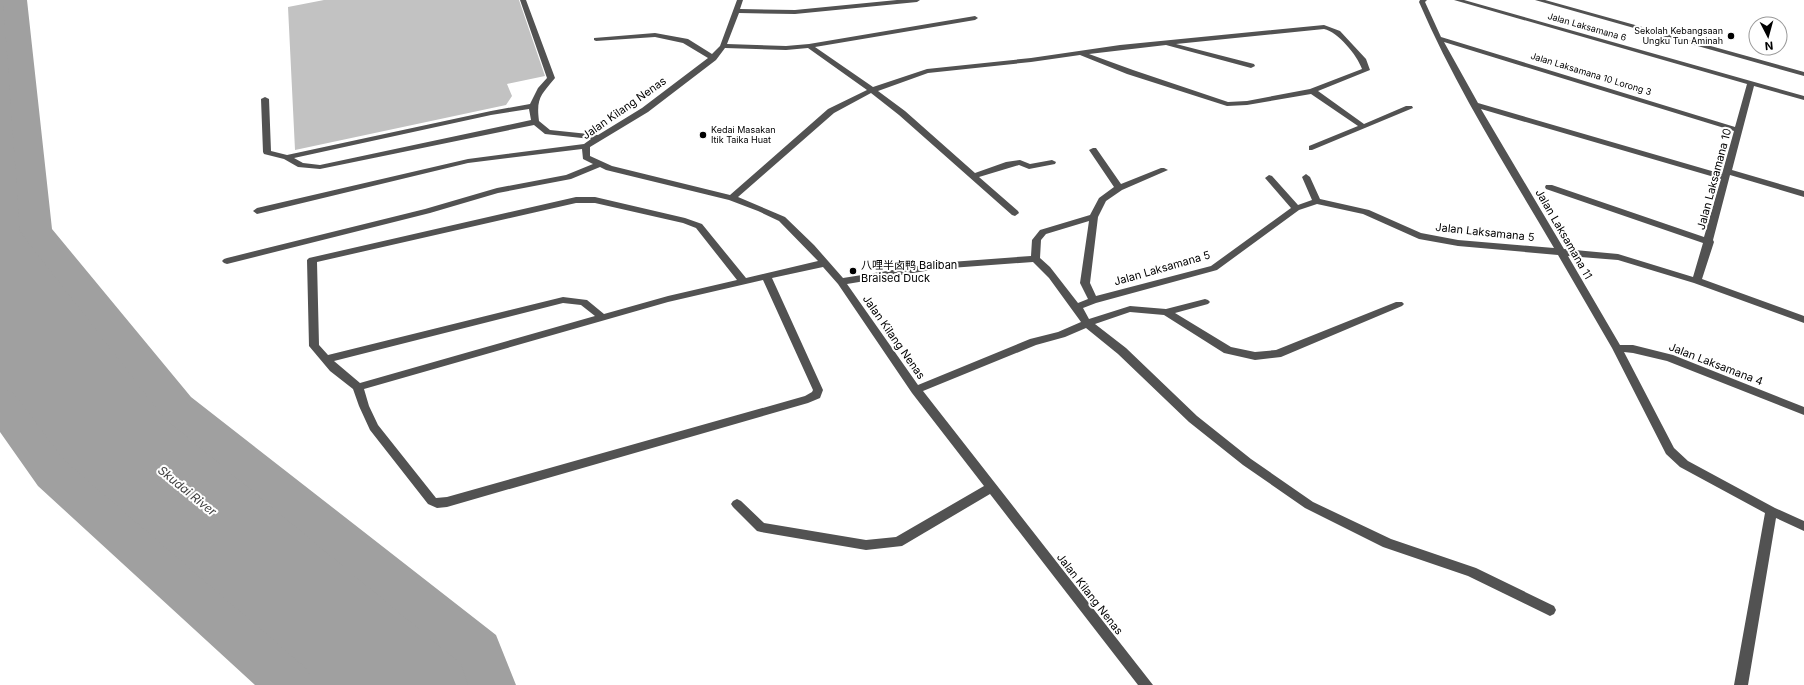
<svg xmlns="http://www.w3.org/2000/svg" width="1804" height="685" font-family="Inter,'Noto Sans SC',sans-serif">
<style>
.water{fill:#a0a0a0}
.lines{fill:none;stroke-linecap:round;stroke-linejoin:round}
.river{fill:#a0a0a0;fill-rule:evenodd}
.building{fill:#c2c2c2}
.minor{fill:#525252;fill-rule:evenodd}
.poi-dot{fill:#000;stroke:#fff;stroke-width:1.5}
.labels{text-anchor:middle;stroke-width:4;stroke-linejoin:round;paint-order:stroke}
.far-street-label{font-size:9px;fill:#000;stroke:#fff}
.far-poi-label{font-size:9px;fill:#000;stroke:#fff;text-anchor:end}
.street-label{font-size:11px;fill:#000;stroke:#fff}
.poi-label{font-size:11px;fill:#000;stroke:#fff;text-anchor:start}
.water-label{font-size:12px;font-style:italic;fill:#414141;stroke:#fff}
</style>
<rect width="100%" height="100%" fill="#fff"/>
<!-- water -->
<path class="water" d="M0,0H15L37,231L177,407L479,650L492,685H290L52,474L0,403Z"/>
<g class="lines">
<!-- river -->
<path class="river" d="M3,0H27L52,229L191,397L496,635L516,685H468L461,664L163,417L25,238L20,231Z
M0,388L13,393L66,462L307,669L314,685H255L38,486L0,432Z"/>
</g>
<!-- building -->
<path class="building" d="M324,0H519L545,76L507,84L512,96L506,105L295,150L288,7Z"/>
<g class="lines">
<!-- minor -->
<path class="minor" d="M520,0H526L555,78C541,95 536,98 539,121L550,130L598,135L642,108L708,58L683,43L655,37L596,41L594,40V38L655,33L688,39L712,54L720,46L737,0H743L740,9L795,10L897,0H920L917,2L795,14L739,13L727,44L786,46L809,44L975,16L978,18L975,20L815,47L873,87L927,69L1031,58L1120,45L1324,25L1340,31L1366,59L1370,70L1318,91L1364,124L1406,106H1412L1413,108L1312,150H1309V146L1358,126L1311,94L1247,105L1227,106L1127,74L1080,55L1031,62L928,73L878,91L905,111L975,173L1006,162L1020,160L1030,164L1052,160L1056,162L1055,164L1029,169L1019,165L979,177L1018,211L1019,213L1015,216L1012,215L899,115L871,93L834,113L738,197L785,217L814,245L843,278L937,263L1031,256L1032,240L1040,230L1090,215L1099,198L1114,187L1089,150L1093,148H1096L1121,184L1161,168H1164L1168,170L1122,190L1106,201L1098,217L1090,283L1096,296L1211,266L1291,208L1265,178L1269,175L1272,176L1298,205L1312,200L1302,177L1306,174L1310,177L1320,199L1369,210L1421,233L1458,240L1554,248C1507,168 1456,88 1419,2L1420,0H1427L1425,2L1441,37L1735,127L1747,84L1454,0H1464L1804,96V100L1754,86L1732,170L1804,191V197L1730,175L1713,240L1714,242L1702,279L1804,316V323L1694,283L1618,260L1568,256L1620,345H1633L1673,355L1804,407V415L1667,361L1633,353L1624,352L1674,448L1688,461L1775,508L1804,521V531L1776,518L1748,685H1734L1765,513L1680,467L1666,454L1612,348L1558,255L1458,246L1419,239L1363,214L1317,204L1299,210L1217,270L1096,303L1083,308L1089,319L1130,306L1166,309L1205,299L1208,300L1210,302L1208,304L1175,313L1231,347L1255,352L1276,350L1396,302H1402L1404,304L1402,306L1281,357L1255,360L1224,353L1164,315L1130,312L1095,324L1126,348L1197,416L1251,459L1313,502L1391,539L1476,568L1554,606L1556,610L1554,614L1550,616L1546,614L1468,576L1383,547L1305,508L1243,465L1189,422L1118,354L1086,328L1065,337L1036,345L923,391L1153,685H1138L990,494L902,546L866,550L761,532L757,531L733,507L731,504L733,501L737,499L741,501L764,523L866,540L896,537L984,486L912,393L838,284L823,267L772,278L823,390L820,398L808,403L447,507L437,508L428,504L370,430L359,406L353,389L330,371L309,346L307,260L309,258L576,197H595L685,218L702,224L746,278L818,261L779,221L758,211L729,200L606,170L600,167L571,179L498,193L430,213L227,264L224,263L222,261L224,259L227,258L425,209L497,188L566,175L593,164L583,159L582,149L468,163L257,214L253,211L257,208L468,159L584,144L591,139L545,134L534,125L320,169L298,167L284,159L264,154L263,152L261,99L265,97L269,99L271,151L287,155L491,111L530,104L538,88L547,78ZM1324,29C1338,32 1357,55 1362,69L1310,89L1247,101L1228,102L1133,70L1089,54L1166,45L1251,68L1255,66L1254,64L1176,44ZM1444,42L1734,131L1722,174L1478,103ZM725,48L786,50L808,48L867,90L828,109L730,195L612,166L590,156V147L648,112L716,60ZM529,109L531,120L320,165L303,163L294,158L491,115ZM1481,109L1721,179L1704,237L1552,185H1546L1545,187L1546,189L1703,243L1693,277L1618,254L1564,249ZM576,203H595L683,223L696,228L737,280L668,296L604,314L587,300L563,297L328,355L319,345L317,262ZM1089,221L1080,283L1088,299L1078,303L1050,267L1040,258L1041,240L1046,234ZM1033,262L1049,278L1081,322L1058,332L1030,339L918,385L847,284L937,269ZM763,280L813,390L812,392L805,396L447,497L436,498L378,425L369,406L364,389L668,302ZM563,303L581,305L595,316L360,383L334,361Z
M1535,0H1545L1804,72V76Z"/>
</g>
<!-- markers -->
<g class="poi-dot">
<circle cx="1731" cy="36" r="4"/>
<circle cx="703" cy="135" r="4"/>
<circle cx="853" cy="271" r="4"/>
</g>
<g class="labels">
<!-- far-street labels -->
<g class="far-street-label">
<text transform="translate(1587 27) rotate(16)" y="3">Jalan Laksamana 6</text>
<text transform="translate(1591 74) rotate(17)" y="3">Jalan Laksamana 10 Lorong 3</text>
</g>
<!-- far-poi labels -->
<g class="far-poi-label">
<text x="1723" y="34">Sekolah Kebangsaan<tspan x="1723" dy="10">Ungku Tun Aminah</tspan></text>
<text x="711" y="133" text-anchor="start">Kedai Masakan<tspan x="711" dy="10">Itik Taika Huat</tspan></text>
</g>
<!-- street labels -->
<g class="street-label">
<text transform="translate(624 108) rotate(-35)" y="4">Jalan Kilang Nenas</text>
<text transform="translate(1714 179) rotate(-75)" y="4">Jalan Laksamana 10</text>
<text transform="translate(1485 232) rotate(6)" y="4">Jalan Laksamana 5</text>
<text transform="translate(1564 234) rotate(60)" y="4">Jalan Laksamana 11</text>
<text transform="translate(1162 268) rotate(-16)" y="4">Jalan Laksamana 5</text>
<text transform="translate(894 337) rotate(55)" y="4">Jalan Kilang Nenas</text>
<text transform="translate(1716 364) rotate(21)" y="4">Jalan Laksamana 4</text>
<text transform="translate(1090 594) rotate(52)" y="4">Jalan Kilang Nenas</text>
</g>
<!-- poi labels -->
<g class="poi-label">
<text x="861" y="269">八哩半卤鸭 Baliban<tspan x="861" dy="13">Braised Duck</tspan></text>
</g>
<!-- water labels -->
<g class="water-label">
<text transform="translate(187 491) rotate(39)" y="4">Skudai River</text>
</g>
</g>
<!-- north arrow -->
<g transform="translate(1768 36) rotate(174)"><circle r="19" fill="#ffffff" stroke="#999999"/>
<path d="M0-3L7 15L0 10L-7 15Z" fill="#000000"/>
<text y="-6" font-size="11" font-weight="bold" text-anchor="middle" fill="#000000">N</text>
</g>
</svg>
